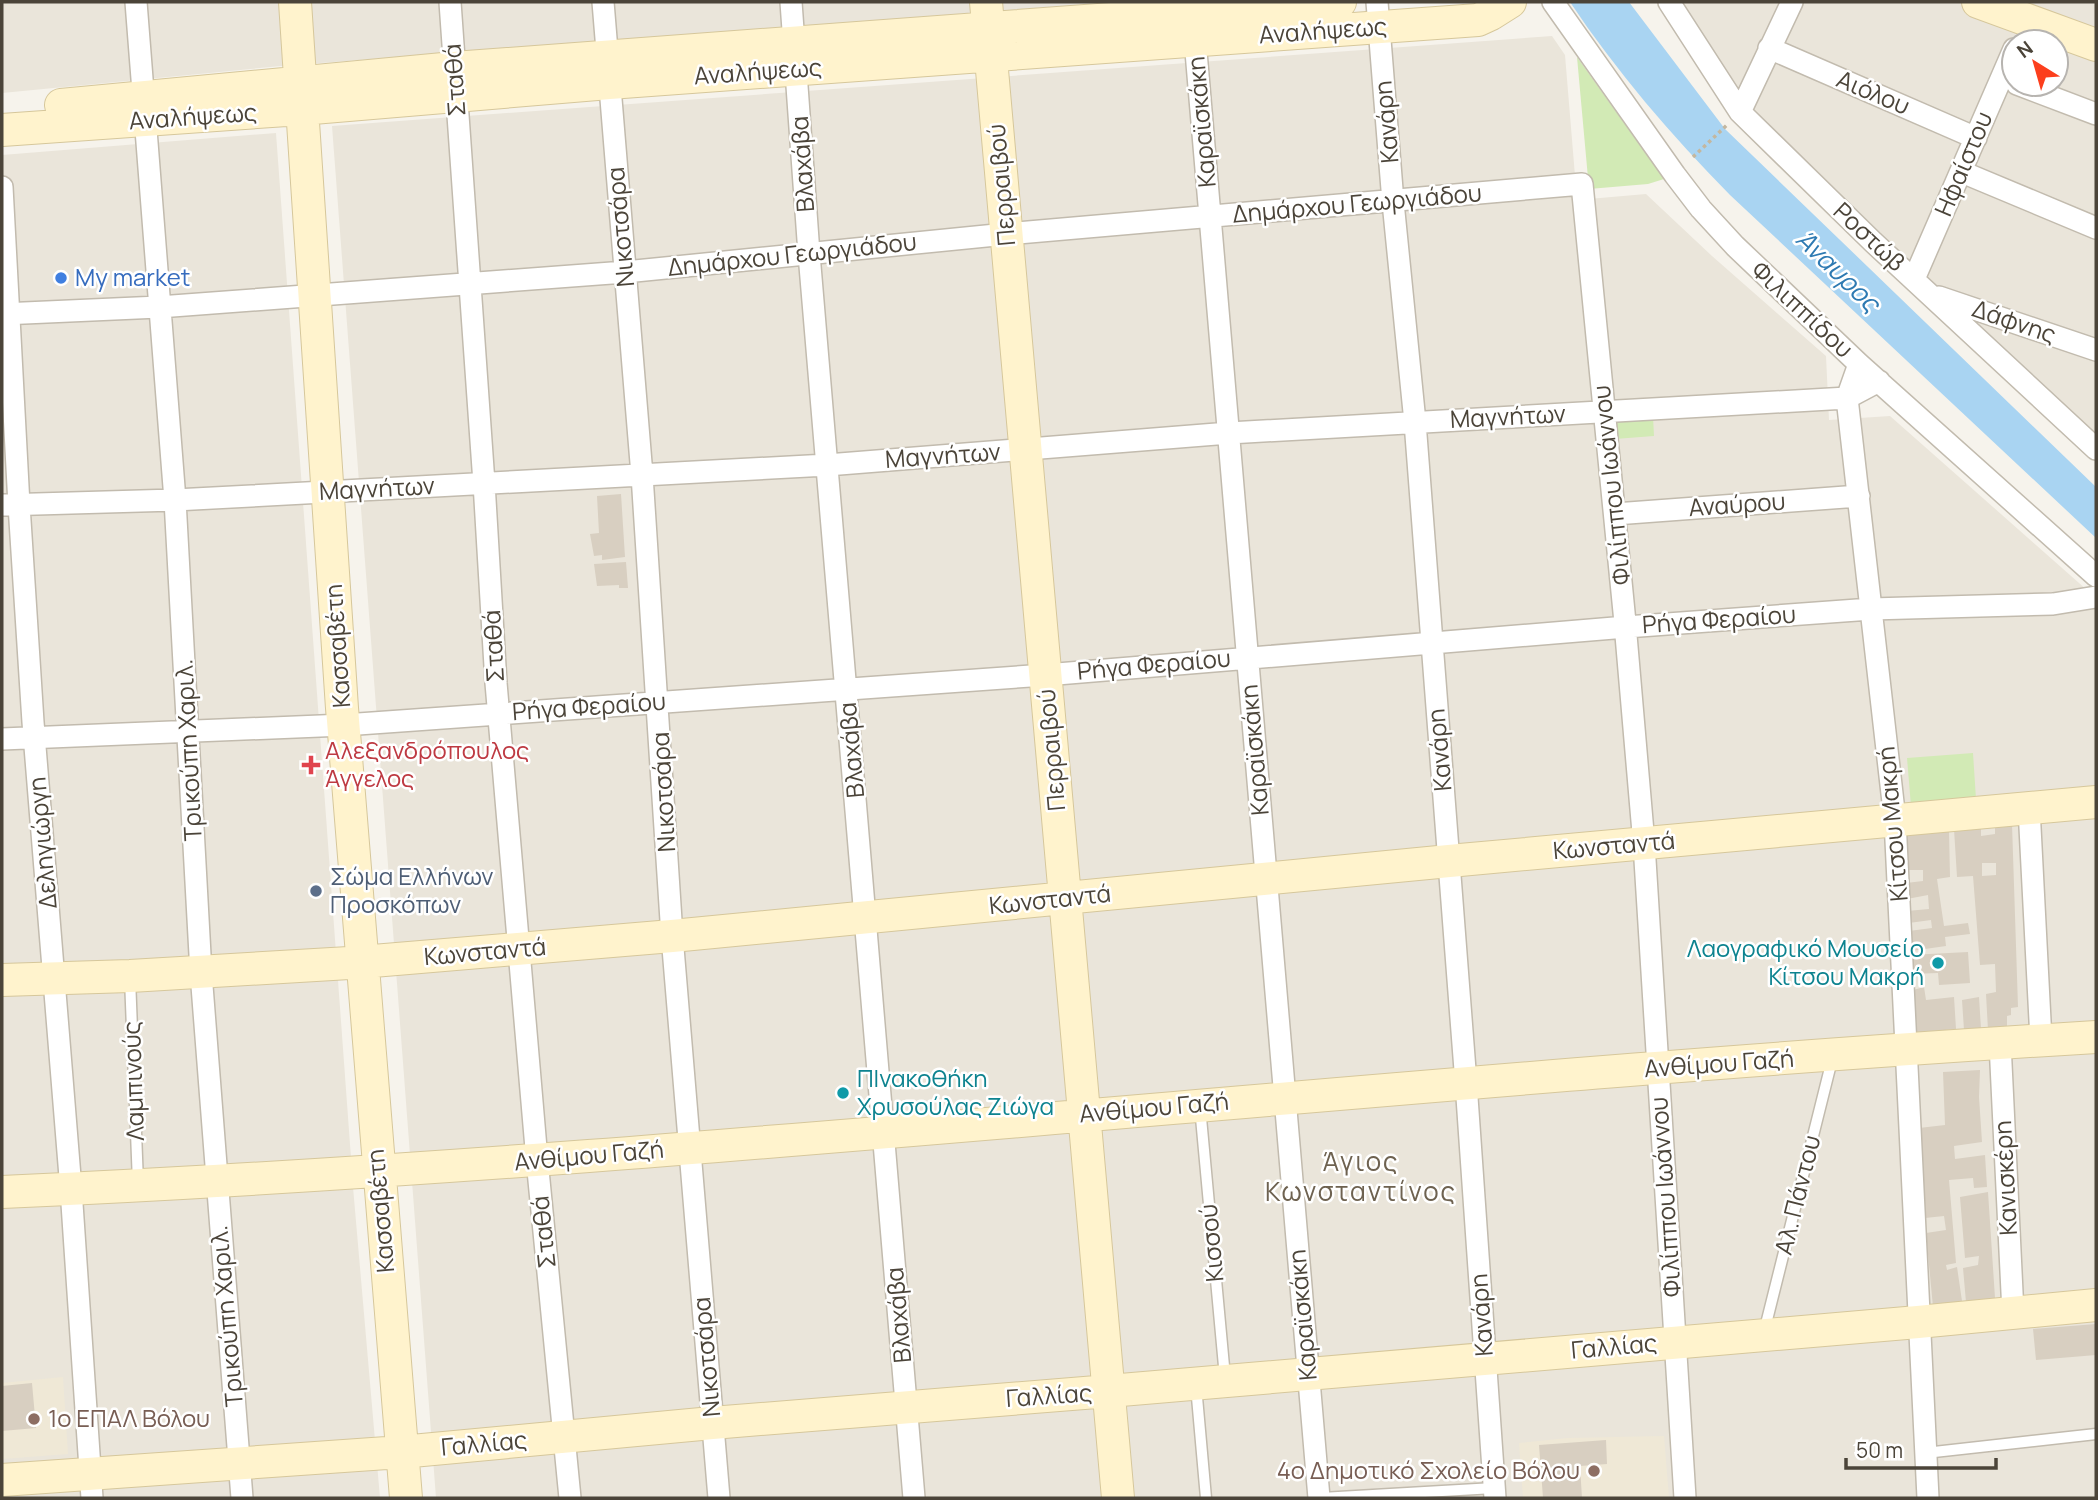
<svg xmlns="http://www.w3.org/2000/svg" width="2098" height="1500" font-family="Manrope,sans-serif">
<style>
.residential{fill:#eae5da;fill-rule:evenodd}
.education{fill:#efe8d6}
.green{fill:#d2eab5}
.water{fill:#a9d4f2}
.building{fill:#d8cfc1;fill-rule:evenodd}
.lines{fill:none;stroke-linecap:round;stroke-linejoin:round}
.lane-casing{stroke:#c2bbae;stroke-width:13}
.street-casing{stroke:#c2bbae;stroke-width:24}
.secondary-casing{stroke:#d6c79b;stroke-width:34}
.path{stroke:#c4b79f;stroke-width:3.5;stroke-dasharray:3.5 3.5;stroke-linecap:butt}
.lane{stroke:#fff;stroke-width:10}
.street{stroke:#fff;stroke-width:21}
.secondary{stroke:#fff3cd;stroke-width:32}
.shop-dot{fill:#3f7fe0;stroke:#fff;stroke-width:2.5}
.health-dot{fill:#e0444e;stroke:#fff;stroke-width:2.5}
.service-dot{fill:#5c6f8a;stroke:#fff;stroke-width:2.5}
.culture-dot{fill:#0f9aa8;stroke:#fff;stroke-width:2.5}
.education-dot{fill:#8d6e63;stroke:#fff;stroke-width:2.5}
.labels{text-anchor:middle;stroke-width:5;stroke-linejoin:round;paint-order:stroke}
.street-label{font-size:24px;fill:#4b4439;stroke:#fff}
.shop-label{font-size:24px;fill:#366cbe;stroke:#fff;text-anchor:start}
.health-label{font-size:24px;fill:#be3a42;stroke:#fff;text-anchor:start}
.service-label{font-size:24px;fill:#4e5e75;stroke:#fff;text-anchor:start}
.culture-label{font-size:24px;fill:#0d838f;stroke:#fff;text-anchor:end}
.education-label{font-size:24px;fill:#785e54;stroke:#fff;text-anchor:start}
.water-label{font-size:26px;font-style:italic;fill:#2e7ab2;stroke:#fff}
.neighbourhood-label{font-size:26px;letter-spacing:2px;fill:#6e6250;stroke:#fff}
</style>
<rect width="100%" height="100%" fill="#f6f3ec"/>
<!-- residential -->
<path class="residential" d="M2,2H1114L281,66L2,93Z
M1682,2H2096V438L1893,248L1752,111L1737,92ZM2014,42H2056V84H2014Z
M1552,36L1565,55L1577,200L1646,194L1712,256L1826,356L1829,420L1890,416L2096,598V1498H436L332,126Z
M276,133L351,1158L2,1180V155Z
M353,1187L380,1498H2V1206L125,1201Z"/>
<!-- education -->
<path class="education" d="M63,1377L68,1454L2,1459V1383Z
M1664,1436L1669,1498H1523L1519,1443L1567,1438Z"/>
<!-- green -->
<path class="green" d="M1577,57L1664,179L1648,184L1589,189Z
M1653,416L1654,436L1615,439L1614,418Z
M1973,753L1976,799L1911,806L1907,758Z"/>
<!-- water -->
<path class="water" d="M1570,2H1629L1725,129L2096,487V538L1730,195C1671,135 1616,71 1570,2Z"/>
<!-- building -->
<path class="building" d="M621,494L625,557L602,560V555L594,556L590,534L599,533L597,496Z
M626,562L628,588H619V585L597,586L594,564Z
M2012,824L2018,1007L2011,1008V1015L2007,1016V1027L1988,1030L1986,994L1996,992L1995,964L1980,965L1973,876L1957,877L1954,829L1981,825V836L1995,834V825ZM1982,863H1996V875L1982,876Z
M1949,831L1950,877L1937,879L1944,926L1968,923L1970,934L1945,937L1946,946L1911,951L1909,931L1932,928L1931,920L1909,923L1907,911L1929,909L1928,895L1907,899L1906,883L1923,881V870H1904L1903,834Z
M1968,952L1970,983L1939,985L1938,973L1911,974L1910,955Z
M1924,987L1926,1000L1954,997L1956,1029L1914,1033L1913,990Z
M1979,997L1981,1029L1964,1030L1962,1000Z
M1980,1070L1979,1097L1982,1142L1954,1146L1955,1159L1985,1155L1987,1187L1974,1188L1973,1178L1949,1180L1956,1263L1946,1265L1947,1270L1957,1267L1962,1301L1933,1307L1926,1233L1946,1230L1944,1216L1925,1218L1919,1128L1945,1125L1943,1072Z
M1988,1192L1995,1298L1966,1302L1963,1268L1978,1265L1979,1256L1965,1258L1960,1197Z
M2096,1324V1355L2036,1360L2033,1329Z
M32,1383L36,1428L2,1431V1386Z
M1606,1440L1607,1464L1580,1466L1582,1498H1543L1539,1445Z"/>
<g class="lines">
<!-- lane casing -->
<g class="lane-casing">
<path id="lane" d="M130,978L138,1183
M1200,1107L1225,1377
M1764,1332L1832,1060
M1196,1386L1206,1498
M1925,1453L2096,1434
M1321,1498L1494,1488"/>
</g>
<!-- street casing -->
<g class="street-casing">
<path id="street" d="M136,2L175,500L201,973L242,1498
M450,2L484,483L496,683L537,1160L570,1498
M603,2L642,475L672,936L719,1498
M791,2L809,254L914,1498
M1377,2L1393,202L1415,422L1466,1083L1495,1498
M1553,2L1675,175L1701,209L1735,246L1859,364L2096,576
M1669,2L1740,112L1873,242L2096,449
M1194,28L1319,1498
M1769,48L1976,138
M2017,84L2096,114
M1740,112L1792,2
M1962,172L2096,228
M2,187L19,505L33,722L71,1189L92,1498
M1914,279L2014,49
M1939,297L2096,350
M2,314L159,307L625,272L1006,234L1582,184L1624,612L1644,844L1685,1498
M1859,364L1847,398L1895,820L1928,1498
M2,505L175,500L827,465L1229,433L1847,398L1879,381
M1615,514L1859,496
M2,739L344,725L1045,675L1626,627L1871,609L2053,604L2096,597
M2029,808L2041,1040
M2000,1043L2013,1313"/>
</g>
<!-- secondary casing -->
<g class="secondary-casing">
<path id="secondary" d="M295,2L342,708L406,1498
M986,2L1118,1498
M1978,2L2096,45
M61,105L454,68L1340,2
M2,130L301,109L609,83L1478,20L1491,14L1510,2
M2,980L130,976L349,963L672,936L1449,861L2096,802
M2,1192C701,1161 1397,1079 2096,1037
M2,1480L401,1452L712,1423L1109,1391L1918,1322L2096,1305"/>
</g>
<!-- path -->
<path class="path" d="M1693,157L1727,125"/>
<!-- lane -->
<use href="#lane" class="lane"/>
<!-- street -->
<use href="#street" class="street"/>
<!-- secondary -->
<use href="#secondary" class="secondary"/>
</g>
<!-- markers -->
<circle class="shop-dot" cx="61" cy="278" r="7"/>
<path class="health-dot" d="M307.5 754.5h7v7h7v7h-7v7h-7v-7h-7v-7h7z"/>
<circle class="service-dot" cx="316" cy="891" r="7"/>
<g class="culture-dot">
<circle cx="1938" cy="963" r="7"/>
<circle cx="843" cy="1093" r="7"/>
</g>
<g class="education-dot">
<circle cx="34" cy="1419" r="7"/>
<circle cx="1594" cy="1471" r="7"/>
</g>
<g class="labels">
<!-- street labels -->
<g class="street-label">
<text transform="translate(1323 31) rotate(-4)" y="8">Αναλήψεως</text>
<text transform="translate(758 72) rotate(-4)" y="8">Αναλήψεως</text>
<text transform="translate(455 80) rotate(-94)" y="8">Σταθά</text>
<text transform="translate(1873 93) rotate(23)" y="8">Αιόλου</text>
<text transform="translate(193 117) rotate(-4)" y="8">Αναλήψεως</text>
<text transform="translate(1202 122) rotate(-95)" y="8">Καραϊσκάκη</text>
<text transform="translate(1387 122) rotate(-95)" y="8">Κανάρη</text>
<text transform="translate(803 164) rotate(-94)" y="8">Βλαχάβα</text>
<text transform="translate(1964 164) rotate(-67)" y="8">Ηφαίστου</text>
<text transform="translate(1002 185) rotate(-95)" y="8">Περραιβού</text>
<text transform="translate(1357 204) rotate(-5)" y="8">Δημάρχου Γεωργιάδου</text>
<text transform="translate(621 227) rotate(-95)" y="8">Νικοτσάρα</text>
<text transform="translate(1869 237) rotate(43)" y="8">Ροστώβ</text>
<text transform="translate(792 255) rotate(-6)" y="8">Δημάρχου Γεωργιάδου</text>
<text transform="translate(1802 310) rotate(43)" y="8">Φιλιππίδου</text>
<text transform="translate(2014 322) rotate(19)" y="8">Δάφνης</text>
<text transform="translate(1508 417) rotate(-3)" y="8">Μαγνήτων</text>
<text transform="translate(943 456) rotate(-4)" y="8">Μαγνήτων</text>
<text transform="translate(1612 485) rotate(-96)" y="8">Φιλίππου Ιωάννου</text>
<text transform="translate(377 489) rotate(-3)" y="8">Μαγνήτων</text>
<text transform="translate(1737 505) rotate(-4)" y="8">Αναύρου</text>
<text transform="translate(1719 620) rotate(-4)" y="8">Ρήγα Φεραίου</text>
<text transform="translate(338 646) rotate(-94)" y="8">Κασσαβέτη</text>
<text transform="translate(494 646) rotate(-93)" y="8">Σταθά</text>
<text transform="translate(1154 665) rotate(-5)" y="8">Ρήγα Φεραίου</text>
<text transform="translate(589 707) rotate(-4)" y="8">Ρήγα Φεραίου</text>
<text transform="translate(189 750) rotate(-93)" y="8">Τρικούπη Χαριλ.</text>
<text transform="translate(852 750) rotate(-95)" y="8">Βλαχάβα</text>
<text transform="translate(1052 750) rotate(-95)" y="8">Περραιβού</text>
<text transform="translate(1255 750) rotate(-95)" y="8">Καραϊσκάκη</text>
<text transform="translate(1440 750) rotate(-95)" y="8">Κανάρη</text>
<text transform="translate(664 792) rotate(-93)" y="8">Νικοτσάρα</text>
<text transform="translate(1893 824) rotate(-95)" y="8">Κίτσου Μακρή</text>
<text transform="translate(43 843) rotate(-95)" y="8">Δεληγιώργη</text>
<text transform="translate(1614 846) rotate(-5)" y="8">Κωνσταντά</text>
<text transform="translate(1050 900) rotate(-6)" y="8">Κωνσταντά</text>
<text transform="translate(485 952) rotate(-5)" y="8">Κωνσταντά</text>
<text transform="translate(1719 1064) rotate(-4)" y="8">Ανθίμου Γαζή</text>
<text transform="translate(134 1081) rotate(-92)" y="8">Λαμπινούς</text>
<text transform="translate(1154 1108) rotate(-5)" y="8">Ανθίμου Γαζή</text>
<text transform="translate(589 1156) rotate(-5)" y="8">Ανθίμου Γαζή</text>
<text transform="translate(2006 1178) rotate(-93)" y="8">Κανισκέρη</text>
<text transform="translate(1798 1195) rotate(-76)" y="8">Αλ. Πάντου</text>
<text transform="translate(1666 1197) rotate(-94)" y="8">Φιλίππου Ιωάννου</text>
<text transform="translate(381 1211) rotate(-95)" y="8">Κασσαβέτη</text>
<text transform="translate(544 1232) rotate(-96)" y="8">Σταθά</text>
<text transform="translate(1212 1243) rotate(-95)" y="8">Κισσού</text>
<text transform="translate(899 1315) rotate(-95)" y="8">Βλαχάβα</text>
<text transform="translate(1303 1315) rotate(-95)" y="8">Καραϊσκάκη</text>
<text transform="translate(1482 1315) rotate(-94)" y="8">Κανάρη</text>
<text transform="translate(227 1316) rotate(-95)" y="8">Τρικούπη Χαριλ.</text>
<text transform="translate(1614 1347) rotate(-5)" y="8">Γαλλίας</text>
<text transform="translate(707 1357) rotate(-95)" y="8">Νικοτσάρα</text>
<text transform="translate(1049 1396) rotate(-4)" y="8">Γαλλίας</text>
<text transform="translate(484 1444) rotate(-5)" y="8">Γαλλίας</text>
</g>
<!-- shop labels -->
<g class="shop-label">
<text x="75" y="286">My market</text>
</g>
<!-- health labels -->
<g class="health-label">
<text x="325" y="759">Αλεξανδρόπουλος<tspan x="325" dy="28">Άγγελος</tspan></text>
</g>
<!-- service labels -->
<g class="service-label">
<text x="330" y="885">Σώμα Ελλήνων<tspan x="330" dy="28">Προσκόπων</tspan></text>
</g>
<!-- culture labels -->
<g class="culture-label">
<text x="1924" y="957">Λαογραφικό Μουσείο<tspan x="1924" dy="28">Κίτσου Μακρή</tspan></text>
<text x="857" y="1087" text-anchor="start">ΠΙνακοθήκη<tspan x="857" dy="28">Χρυσούλας Ζιώγα</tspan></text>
</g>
<!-- education labels -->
<g class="education-label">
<text x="48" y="1427">1o ΕΠΑΛ Βόλου</text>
<text x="1580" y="1479" text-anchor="end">4ο Δημοτικό Σχολείο Βόλου</text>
</g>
<!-- water labels -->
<g class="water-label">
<text transform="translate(1838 271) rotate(44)" y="9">Άναυρος</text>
</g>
<!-- neighbourhood labels -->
<g class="neighbourhood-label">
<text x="1361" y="1171">Άγιος<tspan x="1361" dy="30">Κωνσταντίνος</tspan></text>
</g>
</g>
<!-- border -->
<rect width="2098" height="1500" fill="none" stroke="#4b4439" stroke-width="7"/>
<!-- north arrow -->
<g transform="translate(2035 63) rotate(323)"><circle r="33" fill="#ffffff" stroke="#b7b4b0" stroke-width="2"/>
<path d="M0-5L12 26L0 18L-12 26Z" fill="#fc3f1d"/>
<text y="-10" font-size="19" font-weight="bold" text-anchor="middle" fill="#4b4439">N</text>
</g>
<!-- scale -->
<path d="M1846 1458v10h150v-10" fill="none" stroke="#4b4439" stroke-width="3.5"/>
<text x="1856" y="1458" font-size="21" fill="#4b4439" stroke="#ffffff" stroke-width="5" paint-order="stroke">50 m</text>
</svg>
